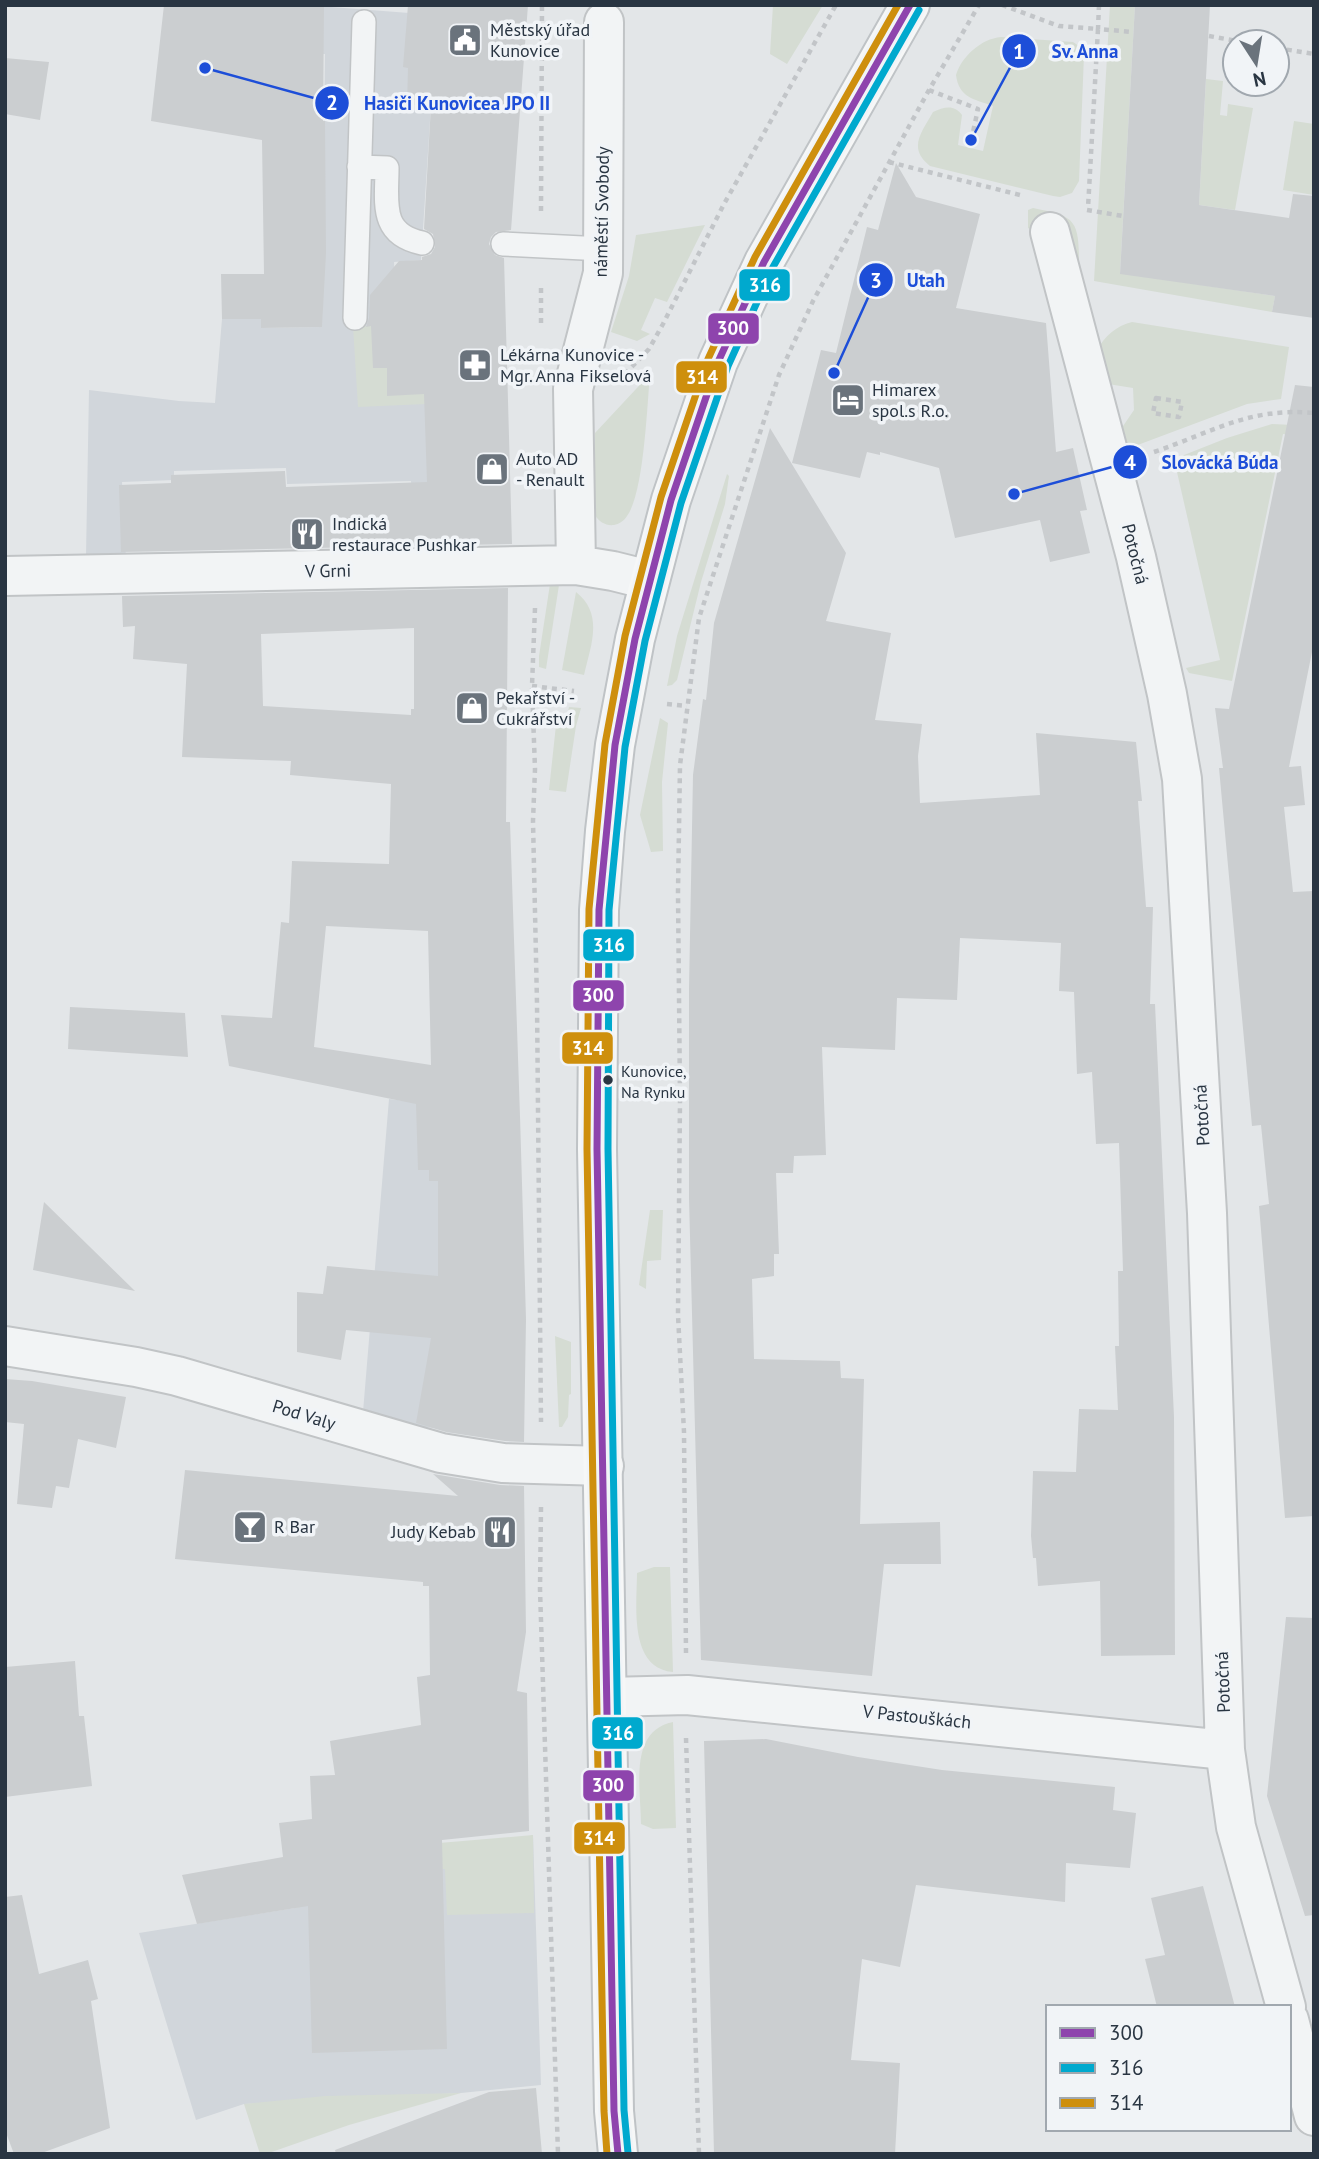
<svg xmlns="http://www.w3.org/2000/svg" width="1319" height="2159" font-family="'PT Sans',sans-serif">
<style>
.built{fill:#d1d6db}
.green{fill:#d5dcd3}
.building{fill:#cbced0;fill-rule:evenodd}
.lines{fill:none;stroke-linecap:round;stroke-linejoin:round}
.service-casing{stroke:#c1c4c6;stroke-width:26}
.minor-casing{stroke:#c1c4c6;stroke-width:42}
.primary-casing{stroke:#bfc3c6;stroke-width:42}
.path{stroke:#c2c5c8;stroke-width:4.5;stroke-dasharray:5 5;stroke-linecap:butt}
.service{stroke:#f2f4f5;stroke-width:23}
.minor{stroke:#f2f4f5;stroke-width:38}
.primary{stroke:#f6f7f7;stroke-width:38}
.bus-1-casing{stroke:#f1f4f7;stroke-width:12}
.bus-2-casing{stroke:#f1f4f7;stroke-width:12}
.bus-3-casing{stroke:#f1f4f7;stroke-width:12}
.bus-1{stroke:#8e44ad;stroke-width:7}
.bus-2{stroke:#00a9ce;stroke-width:7}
.bus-3{stroke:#ce8f0d;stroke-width:7}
.bus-dot{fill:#293542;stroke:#f1f4f7;stroke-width:2.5}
.labels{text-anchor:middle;stroke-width:7;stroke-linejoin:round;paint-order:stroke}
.bus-label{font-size:16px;fill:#293542;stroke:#f1f4f7;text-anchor:start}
.poi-label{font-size:18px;fill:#293542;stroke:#f1f4f7;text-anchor:start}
.street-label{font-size:18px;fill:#293542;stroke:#f1f4f7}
.leader{fill:none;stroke:#1d4ed8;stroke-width:2.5}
.callout-dot{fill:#1d4ed8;stroke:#f1f4f7;stroke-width:2.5}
.mark-label{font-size:21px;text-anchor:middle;font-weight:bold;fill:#fff}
.callout-label{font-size:19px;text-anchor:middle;font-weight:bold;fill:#1d4ed8;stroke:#f1f4f7;stroke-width:7;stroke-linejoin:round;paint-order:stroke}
.line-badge{stroke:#f1f4f7;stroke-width:2.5}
.badge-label{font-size:19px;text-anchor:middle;font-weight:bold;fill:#fff}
</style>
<rect width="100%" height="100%" fill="#e3e6e8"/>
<!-- built -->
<path class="built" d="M318,6L409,13L431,105L421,260L394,262L397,325L353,326L426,404L429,503H412L411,481L287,484L286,468L174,471V480L122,482L126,559L86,556L89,390L179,401L215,403L222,319H261V328L322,327L325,54L263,53Z
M389,1099L519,1114L524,1437L415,1426L363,1412Z
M533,1835L541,2085L461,2093L244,2104L196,2120L139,1933L295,1908Z"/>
<!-- green -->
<path class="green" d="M773,5H823L787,64L770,54Z
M1110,5H1135L1120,273L1275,296L1272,312L1094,281Z
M1001,37L1073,42L1079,46L1084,55L1079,181L1072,193L1060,197L1053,196L930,166C907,148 922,132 933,112C944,107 954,104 962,115L958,145L983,151L993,106C974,99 959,98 956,75C962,56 981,39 1001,37Z
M1206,79L1223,81L1220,115L1227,116L1228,104L1253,108L1235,210L1199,205Z
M1294,121L1314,124V195L1283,190Z
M1033,208C1073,216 1079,218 1079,260L1074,254L1028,228V210Z
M705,225L667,302L655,298L641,330L650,334L637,341L611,332L629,276L636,235Z
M1132,322L1289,347L1281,399L1247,404L1127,449L1121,429L1134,410L1133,388L1108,384L1097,350C1105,336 1116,326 1132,322Z
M353,326H373L423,367L426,404L358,407Z
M650,374C647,406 644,493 627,516C624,521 619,524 614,525C606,526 599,522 595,515V433Z
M1272,424L1294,425L1314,439L1283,434L1232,681L1189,673L1186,668L1220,660L1174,459L1227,438Z
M727,474L729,476L725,504L701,582L677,680L672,685L667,686L677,636Z
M550,584L559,585L546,669L539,667V656Z
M576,592C604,614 591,645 584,675L562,670Z
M569,707L581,708L576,726L566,792L549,790L556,725L565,726Z
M660,718L668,723L662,782L663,851L651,852L640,815Z
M650,1210H663L661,1260L647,1261L646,1289L639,1285Z
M555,1336L571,1342V1394L569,1395L568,1417L562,1427H559Z
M654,1567H670L673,1672C628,1668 637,1604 637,1573Z
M673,1722L676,1828L653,1829L641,1824C641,1789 628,1731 673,1722Z
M533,1835L534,1913L447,1915L445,1869L311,1871V1904L295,1908L286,1856Z
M461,2093L349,2125L266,2154H260L244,2104L325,2096Z"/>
<!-- building -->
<path class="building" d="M164,5H324L323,121H325L326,253L322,327L261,328V319H222L221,274H264L262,140L151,121Z
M408,5H528L511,230L496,232L491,237L489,244L495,255L504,258L512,544L121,552L119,485L171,483V475L285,471L286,487L427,482L424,394L387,396V368H373L371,326L366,327L369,318L370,295L399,261L422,260V257L431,254L435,247L433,234L424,229L431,105H407L408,68L403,67Z
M1135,5H1210L1199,205L1289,218L1293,194L1314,196V318L1272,312L1275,296L1120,274Z
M5,58L49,62L40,120L5,114Z
M896,163L916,197L980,214L956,308L1046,323L1056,452L1073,448L1087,510L1080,511L1090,553L1050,562L1040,520L955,538L939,468L880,452V455L867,452L860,478L792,463L821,350L836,353L867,227L878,230Z
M1295,385L1314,387V642L1289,767L1301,766L1305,805L1284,807L1293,892L1314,891V1516L1285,1518L1259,1206L1269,1204L1261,1125L1252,1126L1219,768H1223L1215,708L1229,709Z
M770,428L846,553L826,621L891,633L875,720L922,724L918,756L920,803L1040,795L1036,733L1136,742L1142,801H1138L1146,907H1153L1150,1004H1155L1174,1417L1175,1655L1101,1656L1100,1581L1038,1586L1036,1558H1033L1031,1536L1033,1471L1076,1472L1079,1409L1118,1410L1115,1346H1119L1118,1271H1123L1119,1143L1096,1144L1092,1072L1077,1074L1074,992L1059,991L1061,943L960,938L957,1000L897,998L895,1050L822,1047L826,1155L794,1156L793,1173H776L779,1254H774V1276L752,1279L754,1359L840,1361L841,1378L864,1379L860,1524L940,1522L941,1564H884L872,1676L701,1660L689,1198V989L693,775L703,699L706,700L714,623Z
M508,588L506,822H510L520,1116L526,1319L524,1442L505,1441L446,1432L416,1423L431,1338L346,1330L341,1360L297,1352V1292L323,1294L327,1266L438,1276V1181H429V1170H418L416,1104L229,1066L221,1015L272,1018L281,922L289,923L292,861L389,864L391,784L290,775L291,761L182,757L187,664L133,659L135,626L123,627L122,596ZM414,628V709H411V715L263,706L261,634ZM326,926L428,931L431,1065L314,1047Z
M70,1007L185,1013L188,1057L68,1049Z
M44,1202L135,1291L33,1270Z
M5,1379L32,1381L126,1397L116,1448L78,1439L69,1488L56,1486L52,1508L17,1504L24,1424L5,1422Z
M185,1470L458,1496L433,1474L500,1485L524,1486L526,1632L517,1691L527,1693L529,1831L442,1840L447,2049L312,2053L308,1906L197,1924L182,1875L283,1857L279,1823L312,1819L310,1776L335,1775L330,1741L421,1725L417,1677L430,1675L429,1586H423V1582L175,1559Z
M1286,1617L1314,1618V1915L1305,1916L1267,1796Z
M75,1661L79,1716H84L92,1786L5,1797V1667Z
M766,1739L858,1757L942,1770L1115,1787L1113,1810L1136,1813L1130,1868L1066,1863L1065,1902L916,1885L900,1967L862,1959L851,2060L900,2063L895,2154H714L704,1741Z
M1203,1886L1235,2007H1157L1145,1959L1165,1955L1151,1898Z
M22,1895L39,1974L88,1960L98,1999L91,2001L110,2128L39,2154H14L5,2130V1897Z
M536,2088L542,2154H336L335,2150L489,2092Z"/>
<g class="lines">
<!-- service casing -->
<g class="service-casing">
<path id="service" d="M359,167L387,168C387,202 379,234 422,243
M503,244L603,249
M355,318L364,22"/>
</g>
<!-- minor casing -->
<g class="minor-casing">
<path id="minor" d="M1050,232L1136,557L1167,694L1182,779L1207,1213L1225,1750L1236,1827L1286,2007
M576,565L573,389L603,273L604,22
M5,576L576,565L613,571L649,580
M5,1346L136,1367L177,1376L441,1453L503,1463L604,1466
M608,1697L687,1695L1225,1750
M1289,2020L1314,2116"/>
</g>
<!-- primary casing -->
<g class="primary-casing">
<path id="primary" d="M618,2154L614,2111L597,1149L599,910L605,831L615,745L635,639L671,500L718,362L764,262L910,5"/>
</g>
<!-- path -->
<path class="path" d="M1002,5L1059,26L1098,29L1088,208
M1099,5L1098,29L1133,32
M1209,36L1243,42
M1277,48L1314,54
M929,90L978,109L973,132
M889,162L1024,196
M1087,210L1123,216
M541,211L542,5
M541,323V283
M625,374L649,349L663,324L724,204L836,5
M1156,398L1182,402L1179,417L1153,413Z
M1154,452C1213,432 1249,407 1314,413
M535,608L532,686L535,769L533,821L537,1003L541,1422
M532,686L574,691
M667,704L687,706
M541,1507L540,1589L558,2154
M686,1653L684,1432L678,1315L680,1099L678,892L680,765L699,618L779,375L813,301L929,90L979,5
M686,1738L699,2154"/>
<!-- service -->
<use href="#service" class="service"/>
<!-- minor -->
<use href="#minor" class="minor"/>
<!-- primary -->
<use href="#primary" class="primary"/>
<!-- bus-1 casing -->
<g class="bus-1-casing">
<path id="bus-1" d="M618,2154L614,2111L597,1149L599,910L615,745L635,639L671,500L718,362L764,262L910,5"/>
</g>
<!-- bus-2 casing -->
<g class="bus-2-casing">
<path id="bus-2" d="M628,2153L624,2110L608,1149L609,910L625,747L645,641L681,503L728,366L773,267L919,10"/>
</g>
<!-- bus-3 casing -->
<g class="bus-3-casing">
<path id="bus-3" d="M607,2154L604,2111L587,1149L589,909L605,744L625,636L661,497L708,359L755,257L898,5"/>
</g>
<!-- bus-1 -->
<use href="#bus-1" class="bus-1"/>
<!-- bus-2 -->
<use href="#bus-2" class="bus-2"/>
<!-- bus-3 -->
<use href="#bus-3" class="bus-3"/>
</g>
<!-- icons -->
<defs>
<g id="civic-square" transform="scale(1.75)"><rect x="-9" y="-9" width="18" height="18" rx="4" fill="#6a737c" stroke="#f1f4f7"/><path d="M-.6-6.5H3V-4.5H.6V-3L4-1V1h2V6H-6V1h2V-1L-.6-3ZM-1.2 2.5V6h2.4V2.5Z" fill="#fff"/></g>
<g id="pharmacy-square" transform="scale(1.75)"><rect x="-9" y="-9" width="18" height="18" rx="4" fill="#6a737c" stroke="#f1f4f7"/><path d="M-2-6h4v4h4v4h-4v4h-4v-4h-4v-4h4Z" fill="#fff"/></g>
<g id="hotel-square" transform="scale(1.75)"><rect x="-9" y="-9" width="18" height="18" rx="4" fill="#6a737c" stroke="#f1f4f7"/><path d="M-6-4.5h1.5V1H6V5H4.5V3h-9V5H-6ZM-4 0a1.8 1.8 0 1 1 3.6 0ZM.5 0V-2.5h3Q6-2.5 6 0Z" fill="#fff"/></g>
<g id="shop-square" transform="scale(1.75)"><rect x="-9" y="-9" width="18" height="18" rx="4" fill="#6a737c" stroke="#f1f4f7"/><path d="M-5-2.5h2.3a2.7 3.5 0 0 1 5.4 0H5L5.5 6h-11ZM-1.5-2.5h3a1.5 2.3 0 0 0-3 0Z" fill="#fff"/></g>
<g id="restaurant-square" transform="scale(1.75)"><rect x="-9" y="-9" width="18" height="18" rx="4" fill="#6a737c" stroke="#f1f4f7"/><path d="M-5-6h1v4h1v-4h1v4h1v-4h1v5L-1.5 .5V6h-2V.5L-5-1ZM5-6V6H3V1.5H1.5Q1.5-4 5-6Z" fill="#fff"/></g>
<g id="bar-square" transform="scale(1.75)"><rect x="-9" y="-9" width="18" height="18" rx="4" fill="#6a737c" stroke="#f1f4f7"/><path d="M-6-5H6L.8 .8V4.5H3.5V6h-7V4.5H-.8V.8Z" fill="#fff"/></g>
</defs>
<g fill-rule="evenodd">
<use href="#civic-square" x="465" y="40"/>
<use href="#pharmacy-square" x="475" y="365"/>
<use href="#hotel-square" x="848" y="400"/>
<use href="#shop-square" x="492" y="469"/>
<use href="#restaurant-square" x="307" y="534"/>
<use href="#shop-square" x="472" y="708"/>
<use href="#bar-square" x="250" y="1527"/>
<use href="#restaurant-square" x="500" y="1532"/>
</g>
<!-- markers -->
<circle class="bus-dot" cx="608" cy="1080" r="6"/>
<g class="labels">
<!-- bus labels -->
<g class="bus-label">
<text x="621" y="1077">Kunovice,<tspan x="621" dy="21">Na Rynku</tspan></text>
</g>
<!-- poi labels -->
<g class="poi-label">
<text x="490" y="36">Městský úřad<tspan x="490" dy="21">Kunovice</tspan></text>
<text x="500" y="361">Lékárna Kunovice -<tspan x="500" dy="21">Mgr. Anna Fikselová</tspan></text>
<text x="872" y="396">Himarex<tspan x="872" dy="21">spol.s R.o.</tspan></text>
<text x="516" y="465">Auto AD<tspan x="516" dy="21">- Renault</tspan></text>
<text x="332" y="530">Indická<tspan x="332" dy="21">restaurace Pushkar</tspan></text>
<text x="496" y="704">Pekařství -<tspan x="496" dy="21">Cukrářství</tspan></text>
<text x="274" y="1533">R Bar</text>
<text x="476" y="1538" text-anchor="end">Judy Kebab</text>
</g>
<!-- street labels -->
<g class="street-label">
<text transform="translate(602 212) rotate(-89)" y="6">náměstí Svobody</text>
<text transform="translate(1135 554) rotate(76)" y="6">Potočná</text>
<text transform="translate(328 571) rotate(-1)" y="6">V Grni</text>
<text transform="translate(1202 1115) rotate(-93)" y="6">Potočná</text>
<text transform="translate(304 1415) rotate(17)" y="6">Pod Valy</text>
<text transform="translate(1223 1682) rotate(-92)" y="6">Potočná</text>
<text transform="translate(917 1717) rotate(6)" y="6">V Pastouškách</text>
</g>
</g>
<!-- callouts -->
<path class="leader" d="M971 140L1019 51M205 68L332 103M834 373L876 280M1014 494L1130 462"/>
<g class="callout-dot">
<circle cx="971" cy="140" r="7"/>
<circle cx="205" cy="68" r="7"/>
<circle cx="834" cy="373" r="7"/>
<circle cx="1014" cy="494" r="7"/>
<circle cx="1019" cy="51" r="18"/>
<circle cx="332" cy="103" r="18"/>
<circle cx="876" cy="280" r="18"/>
<circle cx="1130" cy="462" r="18"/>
</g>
<g class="mark-label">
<text x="1019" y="59">1</text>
<text x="332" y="110">2</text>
<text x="876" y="288">3</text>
<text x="1130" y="470">4</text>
</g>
<g class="callout-label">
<text x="1085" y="58">Sv. Anna</text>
<text x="457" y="110">Hasiči Kunovicea JPO II</text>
<text x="926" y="287">Utah</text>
<text x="1220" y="469">Slovácká Búda</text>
</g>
<g class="line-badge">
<rect x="738" y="268" width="53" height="34" rx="7" fill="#00a9ce"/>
<rect x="707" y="312" width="53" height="33" rx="7" fill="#8e44ad"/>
<rect x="675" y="360" width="53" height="34" rx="7" fill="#ce8f0d"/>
<rect x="582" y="928" width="53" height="34" rx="7" fill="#00a9ce"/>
<rect x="572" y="979" width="53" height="33" rx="7" fill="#8e44ad"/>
<rect x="561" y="1031" width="53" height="34" rx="7" fill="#ce8f0d"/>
<rect x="591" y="1716" width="53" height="34" rx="7" fill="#00a9ce"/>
<rect x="582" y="1769" width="53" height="33" rx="7" fill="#8e44ad"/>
<rect x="573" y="1821" width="53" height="34" rx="7" fill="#ce8f0d"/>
</g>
<g class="badge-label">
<text x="765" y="292">316</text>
<text x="733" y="335">300</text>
<text x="702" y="384">314</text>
<text x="609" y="952">316</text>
<text x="598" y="1002">300</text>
<text x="588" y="1055">314</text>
<text x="618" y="1740">316</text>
<text x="608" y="1792">300</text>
<text x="599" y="1845">314</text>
</g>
<!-- border -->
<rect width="1319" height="2159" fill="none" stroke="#293542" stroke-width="14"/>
<!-- legend -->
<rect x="1046" y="2005" width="245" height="126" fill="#f1f4f7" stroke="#a1a8af" stroke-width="2"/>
<rect x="1060" y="2028" width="35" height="10" fill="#8e44ad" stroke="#a1a8af" stroke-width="2"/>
<text x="1109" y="2040" font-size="21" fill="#293542">300</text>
<rect x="1060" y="2063" width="35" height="10" fill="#00a9ce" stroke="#a1a8af" stroke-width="2"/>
<text x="1109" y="2075" font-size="21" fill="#293542">316</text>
<rect x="1060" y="2098" width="35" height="10" fill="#ce8f0d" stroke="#a1a8af" stroke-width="2"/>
<text x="1109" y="2110" font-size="21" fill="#293542">314</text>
<!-- north arrow -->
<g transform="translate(1256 63) rotate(168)"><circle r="33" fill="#f1f4f7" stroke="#a1a8af" stroke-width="2"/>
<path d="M0-5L12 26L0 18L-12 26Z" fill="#6a737c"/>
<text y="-10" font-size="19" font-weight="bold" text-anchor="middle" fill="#293542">N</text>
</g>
</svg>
